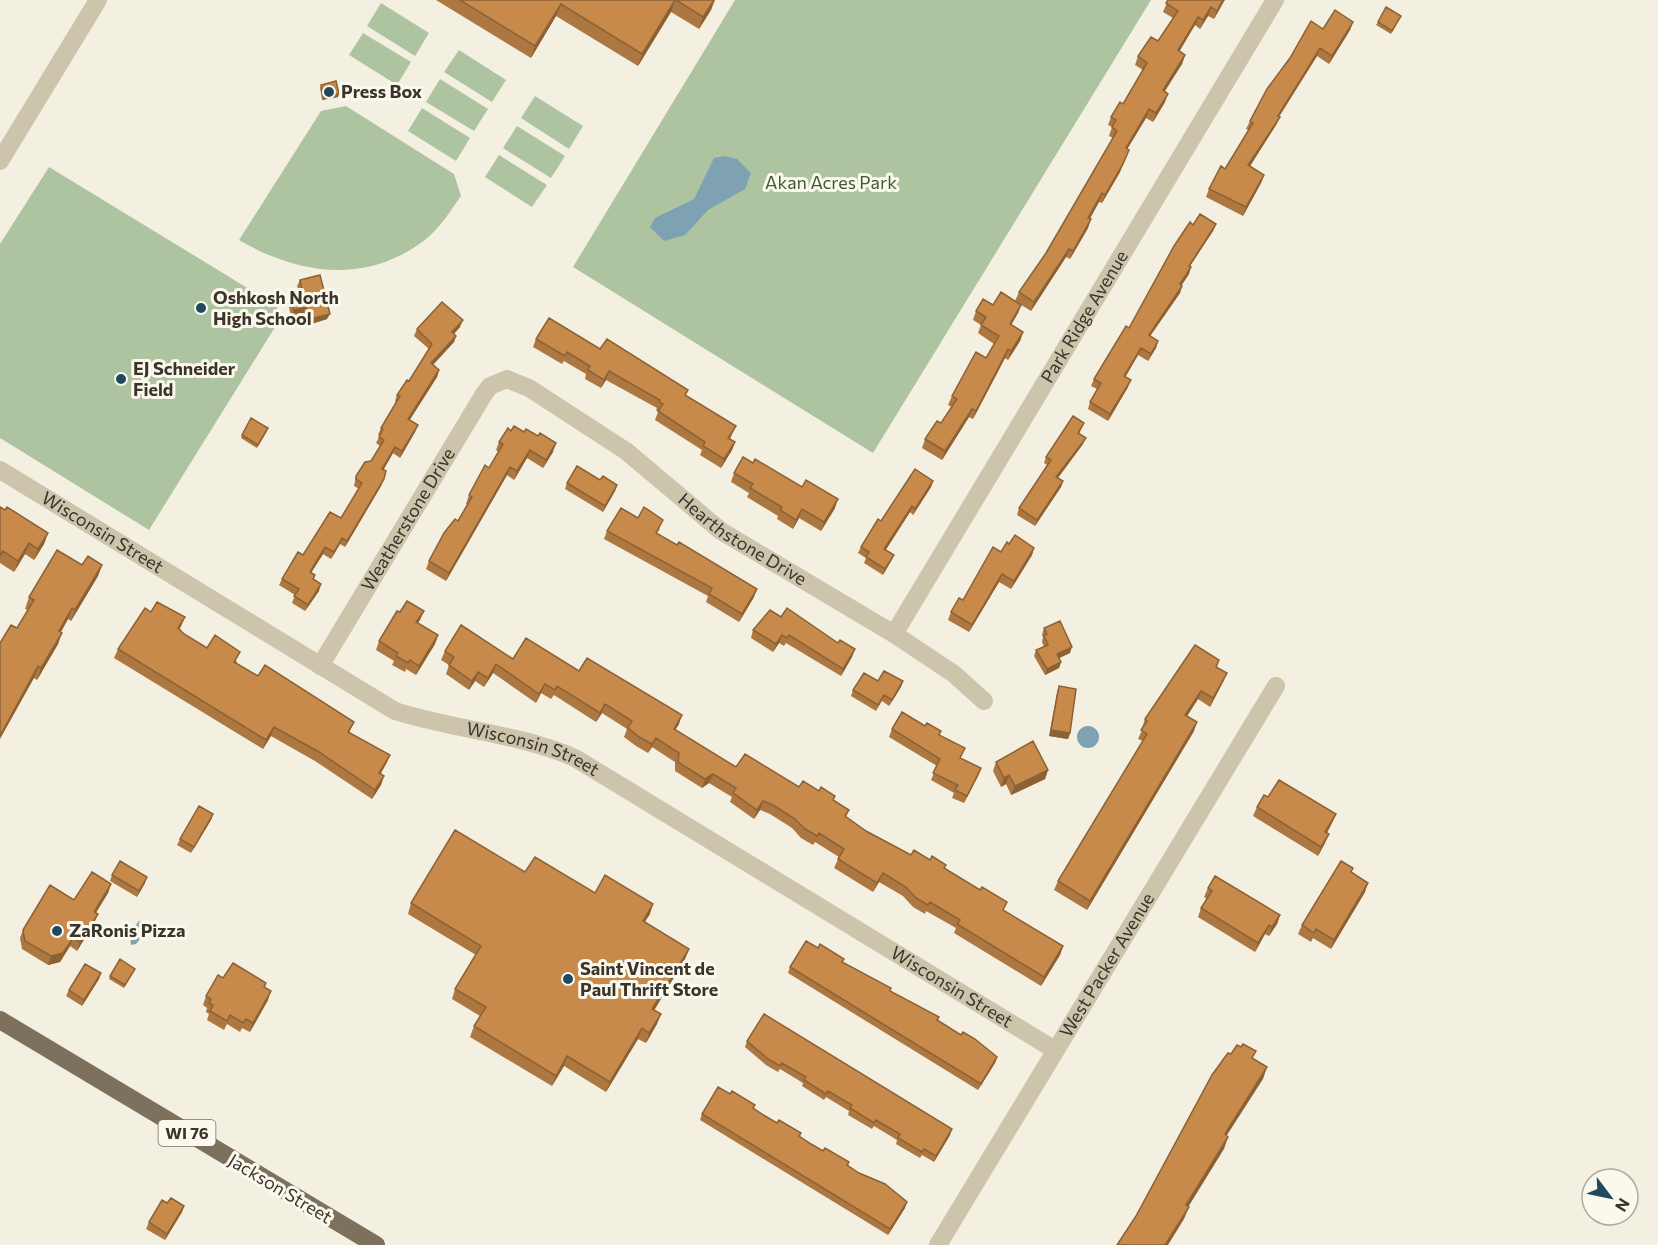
<svg xmlns="http://www.w3.org/2000/svg" width="1658" height="1245" font-family="Commissioner,sans-serif">
<style>
.green{fill:#aec4a0}
.water{fill:#7fa2b2}
.lines{fill:none;stroke-linecap:round;stroke-linejoin:round}
.street{stroke:#cdc4ac;stroke-width:18}
.primary{stroke:#7d705c;stroke-width:18}
.wall{fill:#ac7740}
.shaded-wall{fill:#8c6134}
.building{fill:#c88a4b;stroke:#8c6134;stroke-width:1.5}
.poi-dot{fill:#1f495e;stroke:#fbf8ee;stroke-width:2}
.labels{text-anchor:middle;stroke-width:6;stroke-linejoin:round;paint-order:stroke}
.shield{fill:#fbf8ee;stroke:#756f66;stroke-width:1.5}
.shield-label{font-size:16px;font-weight:bold;fill:#3b342b}
.poi-label{font-size:18px;font-weight:bold;fill:#3b342b;stroke:#fbf8ee;text-anchor:start}
.park-label{font-size:18px;fill:#3e5a2e;stroke:#fbf8ee}
.street-label{font-size:18px;fill:#3b342b;stroke:#fbf8ee}
</style>
<rect width="100%" height="100%" fill="#f4f0e1"/>
<!-- green -->
<path class="green" d="M735,0H1151L873,453L573,267Z
M381,3L429,33L415,56L367,26Z
M363,33L411,62L397,85L349,55Z
M459,50L506,80L492,102L444,72Z
M440,79L488,109L474,131L426,102Z
M535,96L583,126L569,149L521,118Z
M346,106L454,174L461,196C450,211 441,227 426,239C367,285 299,275 239,240L321,111Z
M422,108L470,138L456,161L408,131Z
M517,126L565,156L551,178L503,148Z
M499,155L547,185L532,207L485,177Z
M49,167L277,306L280,319L149,530L0,438V244Z"/>
<!-- water -->
<path class="water" d="M725,156L737,159L751,173L745,189L708,210L685,235L664,241L650,227L655,218L694,199L714,158Z
M1077 737a11 11 0 1 1 22 0a11 11 0 1 1-22 0Z
M139,921H145L148,929L136,944L131,945L130,933Z"/>
<g class="lines">
<!-- street -->
<g class="street">
<path d="M0,161L98,0"/>
<path id="s1" d="M0,470L395,711C455,730 517,733 575,758L1055,1050"/>
<path id="s2" d="M894,634L1275,0"/>
<path id="s3" d="M320,666L484,394L490,386L507,379L529,388L626,451L721,531L894,634L954,674L984,701"/>
<path id="s4" d="M938,1245L1276,686"/>
</g>
<!-- primary -->
<path class="primary" d="M0,1020L376,1245"/>
</g>
<!-- wall -->
<path class="wall" d="M436,0H715L711,10L699,29L671,12L638,66L556,16L531,58Z
M1168,0L1223,3L1214,19L1208,16L1200,29L1195,25L1179,50V51L1185,55L1182,64L1164,91L1165,102L1153,122L1146,118L1127,149L1120,172L1102,203L1099,202L1090,219L1088,228L1070,259L1066,257L1031,311L1015,301L1019,292L1046,253L1113,138L1109,136L1112,127L1108,125L1111,117L1123,104L1143,70L1135,65L1138,56L1158,41L1173,18L1163,12Z
M1401,16L1391,34L1376,25L1378,22Z
M1353,22L1350,30L1329,64L1317,56L1279,117L1276,125L1250,166L1264,175L1261,183L1243,216L1206,197L1209,189L1225,169L1248,130L1246,129L1250,121L1323,29Z
M321,85L338,97L322,100L320,88Z
M1216,224L1213,231L1190,266L1189,274L1181,285L1182,286L1180,293L1150,336L1158,341L1156,348L1148,361L1138,355L1125,377L1128,387L1108,421L1088,409L1090,402L1097,389L1091,386L1094,379L1129,328L1193,225Z
M300,280L327,319L308,325L304,313L291,316L288,303L290,297L300,295L297,286Z
M993,305H1021L1018,313L1011,325L1023,332L1020,341L1008,360L1005,358L973,419L969,417L942,460L922,448L925,439L941,423L952,407L948,405L952,396L986,358L994,344L978,333L981,325L973,320L976,311Z
M460,327L454,334L456,336L454,342L433,365L439,370L437,377L409,420L418,425L415,432L400,458L393,453L384,469L381,486L345,547L340,544L331,559L323,554L311,572L319,591L305,611L292,603L295,595L279,585L282,579L303,555L341,518L359,489L354,486L356,476L371,461L380,446L376,443L380,435H378L381,428L396,402L395,401L397,395L409,381L429,349L414,336L417,329Z
M536,339L600,349L686,396L736,426L730,439L735,442L732,450L721,468L700,455L702,450L655,420L658,412L656,410L657,408L606,380L601,388L585,379L586,374L564,361L562,364L533,347Z
M1084,423L1079,434L1083,444L1058,478L1063,481L1061,487L1035,526L1017,515L1019,508L1047,465L1044,463L1046,457Z
M267,431L257,448L241,438L242,435Z
M499,442L553,452L543,468L527,458L514,480L507,475L446,581L426,569L429,561L458,521L467,504H466L469,495L489,468L499,452L496,450Z
M734,473L835,508L821,531L799,518L793,529L777,519L778,516L747,497L749,493L731,482Z
M600,480L617,485L615,491L603,512L565,489L567,483Z
M933,481L931,487L913,515L910,512L885,550L891,561L883,575L864,563L866,558L858,553L861,547L881,521Z
M0,507L48,533L44,544L34,560L25,554L14,572L0,563Z
M638,518L660,529L657,533L754,597L739,622L706,602L708,596L604,539L607,531Z
M1009,544L1034,548L1032,555L1011,589L999,582L969,632L948,620L951,612L963,600L1001,552Z
M82,565H102L98,576L71,621L68,619L61,632L58,644L37,680L34,678L17,628L28,610L25,609L29,597Z
M770,610L852,657L841,676L786,643L784,646L779,643L773,652L751,638L753,630Z
M424,611L418,623L438,635L435,644L416,675L406,669L405,672L392,665L394,661L376,650L379,641L400,612Z
M151,612L185,617L180,629L184,634L207,648L237,661L236,663L258,676L354,722L349,733L390,755L386,764L380,774L381,785L372,799L315,761L271,736L263,749L114,658L118,649Z
M1044,628L1070,653L1059,658L1061,662L1059,668L1045,675L1034,656L1036,650L1044,647L1042,642L1043,637L1042,635Z
M445,651L513,659L579,671L679,724L675,730L736,767L799,787L819,791L835,796L834,800L849,810L846,817L866,831L911,855L945,869L1003,910L1063,946L1060,955L1041,986L954,933L956,928L926,911L925,914L913,907L903,896L879,882L873,892L834,868L839,857L815,842L813,845L801,838L792,828L770,814L760,810L754,819L730,802L732,797L709,783L702,788L675,771V762L652,747L648,753L636,746L624,737L627,729L602,713L596,722L554,695L551,699L541,693L536,703L493,673L484,687L475,681L469,690L446,674L449,665L441,660Z
M1219,660L1217,667L1227,673L1223,682L1210,707L1198,699L1187,716L1194,731L1087,910L1054,890L1058,881L1143,741L1138,739L1143,728H1142L1145,719Z
M878,681L901,687L889,706L882,701L876,711L851,696L853,690Z
M1059,686L1070,733L1068,739L1049,736L1057,692Z
M892,729L940,736L961,758L981,768L978,776L964,803L952,798L954,793L931,780L937,766L889,737Z
M996,762L1048,770L1045,779L1011,795L1006,784L1001,787L993,771Z
M1268,797L1336,814L1332,823L1327,833L1325,843L1318,856L1253,816L1257,807Z
M213,814L211,820L191,853L177,845L180,839Z
M1353,868L1351,873L1365,892L1331,949L1313,938L1311,942L1298,934L1302,925Z
M525,872L595,893L650,914L644,922L689,949L685,959L654,1010L657,1024L646,1043L638,1039L606,1092L564,1066L552,1086L470,1037L474,1026L480,1016L452,999L455,989L476,955L408,914L411,903Z
M112,875L145,883L137,897L110,881Z
M111,884L108,893L96,913L94,923L77,951L70,946L60,962L48,965L22,949L20,938L23,930L74,900Z
M1208,888L1280,915L1277,924L1269,936L1265,934L1255,952L1198,917L1201,908L1207,899L1204,897Z
M818,948L844,959L842,963L891,988L890,992L997,1057L995,1063L978,1090L788,973L790,967Z
M135,969L124,988L109,979L110,976Z
M101,973L99,979L82,1006L66,996L69,990Z
M223,978L266,983L265,987L268,1000L250,1032L242,1028L240,1032L227,1024L224,1030L207,1020L209,1014L206,1012L207,1008L203,1005L206,996Z
M747,1041L950,1135L934,1162L922,1155L920,1158L896,1144L897,1140L874,1126L872,1129L848,1115L849,1111L826,1097L824,1100L802,1086L803,1083L780,1069L778,1072L766,1065L745,1047Z
M730,1094L777,1123L801,1133L800,1137L823,1151L849,1162L848,1166L905,1208L888,1235L700,1120L702,1114Z
M167,1203L184,1206L182,1212L165,1240L146,1229L149,1222Z"/>
<!-- shaded-wall -->
<path class="shaded-wall" d="M675,0L671,12L638,66L642,54Z
M714,0L711,10L699,29L703,17Z
M1223,0H1225L1223,3L1214,19L1217,11Z
M561,4L556,16L531,58L535,46Z
M1211,7L1208,16L1200,29L1203,20Z
M1198,17L1195,25L1175,59L1178,50Z
M1353,22L1350,30L1329,64L1332,56Z
M1320,48L1317,56L1274,124L1278,116Z
M1185,55L1182,64L1160,99L1163,90Z
M339,94L338,97L322,100L324,97Z
M1168,94L1165,102L1153,122L1156,113Z
M1149,109L1146,118L1123,156L1126,148Z
M1280,117L1276,125L1245,174L1248,165Z
M1129,150L1120,172L1102,203L1105,195Z
M1264,175L1261,183L1243,216L1246,207Z
M1102,193L1099,202L1085,226L1088,218Z
M1091,219L1088,228L1070,259L1073,251Z
M1216,224L1213,231L1186,272L1189,266Z
M1069,249L1066,257L1031,311L1034,302Z
M1191,267L1189,274L1178,291L1180,284Z
M1182,286L1180,293L1146,342L1149,335Z
M1021,305L1018,313L1007,332L1010,324Z
M306,307L304,313L291,316L294,310Z
M330,314L327,319L308,325L310,319Z
M463,320L460,327L450,338L452,332Z
M1023,332L1020,341L1008,360L1011,351Z
M456,336L454,342L428,370L431,363Z
M1158,341L1156,348L1148,361L1151,354Z
M1141,348L1138,355L1122,383L1124,376Z
M1008,349L1005,358L973,419L976,411Z
M439,370L437,377L406,426L408,419Z
M609,371L606,380L601,388L604,380Z
M1131,380L1128,387L1108,421L1110,414Z
M972,409L969,417L942,460L945,451Z
M418,425L415,432L400,458L402,451Z
M1086,438L1083,444L1054,483L1056,477Z
M735,442L732,450L721,468L724,459Z
M556,443L553,452L543,468L546,460Z
M395,447L393,453L380,475L382,469Z
M530,450L527,458L514,480L517,471Z
M510,467L507,475L446,581L449,573Z
M384,479L381,486L345,547L347,541Z
M933,481L931,487L913,515L915,509Z
M1063,481L1061,487L1035,526L1037,520Z
M617,485L615,491L603,512L605,506Z
M838,499L835,508L821,531L824,522Z
M912,506L910,512L882,556L884,549Z
M802,509L799,518L793,529L796,520Z
M48,533L44,544L34,560L38,549Z
M342,538L340,544L331,559L334,552Z
M29,543L25,554L14,572L18,561Z
M325,547L323,554L308,578L310,572Z
M1034,548L1032,555L1011,589L1014,581Z
M894,555L891,561L883,575L885,569Z
M102,565L98,576L71,621L75,610Z
M1002,574L999,582L969,632L972,625Z
M321,584L319,591L305,611L308,605Z
M757,589L754,597L739,622L742,614Z
M72,608L68,619L55,642L59,631Z
M424,611L420,620L413,631L416,622Z
M62,633L58,644L37,680L41,668Z
M438,635L435,644L416,675L419,666Z
M782,635L779,643L773,652L776,644Z
M1072,647L1070,653L1055,660L1057,654Z
M855,649L852,657L841,676L843,669Z
M1061,662L1059,668L1045,675L1047,669Z
M496,664L493,673L484,687L488,678Z
M38,666L34,678L0,739V736Z
M478,672L475,681L469,690L472,681Z
M1227,673L1223,682L1210,707L1213,698Z
M903,681L901,687L889,706L892,700Z
M545,684L541,693L536,703L539,694Z
M1201,691L1198,699L1182,724L1185,715Z
M605,704L602,713L596,722L600,713Z
M682,715L679,724L670,738L674,729Z
M1197,722L1194,731L1087,910L1090,901Z
M274,727L271,736L263,749L266,740Z
M1051,730L1070,733L1068,739L1049,736Z
M656,738L652,747L648,753L652,744Z
M390,755L386,764L376,782L379,773Z
M981,768L978,776L964,803L967,796Z
M1048,770L1045,779L1011,795L1015,786Z
M713,774L709,783L702,788L705,779Z
M1009,775L1006,784L1001,787L1004,778Z
M384,776L381,785L372,799L375,790Z
M763,801L760,810L754,819L757,810Z
M213,814L211,820L191,853L194,847Z
M1336,814L1332,823L1322,841L1325,832Z
M1329,834L1325,843L1318,856L1321,847Z
M883,873L879,882L873,892L877,883Z
M147,877L145,883L137,897L139,891Z
M1368,883L1365,892L1331,949L1334,940Z
M111,884L108,893L91,920L94,912Z
M653,904L650,914L639,931L643,921Z
M98,914L94,923L77,951L80,942Z
M1280,915L1277,924L1269,936L1272,927Z
M1269,925L1265,934L1255,952L1258,943Z
M73,938L70,946L60,962L48,965L51,956Z
M1063,946L1060,955L1041,986L1044,977Z
M689,949L685,959L649,1019L652,1009Z
M101,973L99,979L82,1006L84,1000Z
M271,991L268,1000L250,1032L253,1023Z
M661,1014L657,1024L646,1043L649,1033Z
M642,1028L638,1039L606,1092L610,1082Z
M567,1056L564,1066L552,1086L556,1076Z
M997,1057L995,1063L978,1090L981,1084Z
M1267,1067L1263,1079L1220,1146L1225,1134Z
M952,1129L950,1135L934,1162L936,1156Z
M1228,1137L1224,1149L1182,1217L1186,1205Z
M907,1202L905,1208L888,1235L890,1229Z
M184,1206L182,1212L165,1240L167,1234Z
M1189,1207L1184,1219L1168,1245H1165Z"/>
<!-- building -->
<path class="building" d="M460,0H675L642,54L561,4L535,46Z
M676,0H714L703,17Z
M1168,0H1223L1217,11L1211,7L1203,20L1198,17L1178,50L1185,55L1163,90L1168,94L1156,113L1149,109L1126,148L1129,150L1123,164L1105,195L1102,193L1088,218L1091,219L1073,251L1069,249L1034,302L1019,292L1046,253L1117,131L1112,127L1116,120L1111,117L1120,102L1123,104L1147,63L1138,56L1151,37L1158,41L1178,11L1166,3Z
M1386,7L1401,16L1392,31L1378,22Z
M1335,10L1353,22L1332,56L1320,48L1278,116L1280,117L1248,165L1264,175L1246,207L1209,189L1221,166L1225,169L1253,123L1250,121L1267,89L1290,58L1311,21L1323,29Z
M336,81L339,94L324,97L321,85Z
M1200,214L1216,224L1189,266L1191,267L1180,284L1182,286L1149,335L1158,341L1151,354L1141,348L1124,376L1131,380L1110,414L1090,402L1101,383L1094,379L1126,326L1129,328L1174,246L1190,222L1193,225Z
M320,275L330,314L310,319L306,307L294,310L290,297L303,294L300,280Z
M1001,292L1021,305L1010,324L1023,332L1011,351L1008,349L976,411L972,409L945,451L925,439L937,421L941,423L957,399L952,396L976,352L986,358L999,336L981,325L986,317L976,311L983,299L993,305Z
M442,302L463,320L452,332L456,336L431,363L439,370L408,419L418,425L402,451L395,447L382,469L386,471L384,479L347,541L342,538L334,552L325,547L310,572L315,575L313,579L321,584L308,605L294,596L299,589L282,579L298,552L303,555L330,512L341,518L362,483L356,479V476L365,462L371,461L384,440L379,437L383,429L381,428L400,396L397,395L407,380L409,381L432,344L417,329Z
M549,318L600,349L607,339L688,390L685,395L736,426L728,438L735,442L724,459L703,446L705,442L658,411L663,404L659,402L660,400L609,371L604,380L588,370L590,366L567,352L565,356L536,339Z
M1073,416L1084,423L1078,433L1086,438L1056,477L1063,481L1037,520L1019,508L1051,460L1046,457Z
M251,418L268,428L258,445L242,435Z
M514,426L524,432L526,429L538,436L540,433L556,443L546,460L530,450L517,471L510,467L449,573L429,561L444,533L455,519L458,521L472,497L469,495L485,465L489,468L503,444L499,442L508,428L511,431Z
M743,457L753,463L755,459L802,487L806,480L838,499L824,522L802,509L796,520L780,510L782,507L750,488L753,484L734,473Z
M577,466L600,480L603,476L617,485L605,506L567,483Z
M915,469L933,481L915,509L912,506L884,549L894,555L885,569L866,557L869,552L861,547L878,519L881,521Z
M0,507L5,510L7,507L48,533L38,549L29,543L18,561L3,551L0,556Z
M644,507L663,520L656,533L677,545L679,542L757,589L742,614L709,594L712,588L607,531L621,508L638,518Z
M1015,535L1034,548L1014,581L1002,574L972,625L951,612L959,598L963,600L993,547L1001,552L1007,542L1009,544Z
M57,550L82,565L88,556L102,565L75,610L72,608L59,631L62,633L41,668L38,666L0,736V643L11,625L17,628L34,600L29,597Z
M407,601L424,611L416,622L438,635L419,666L410,660L408,663L396,656L398,653L379,641L397,611L400,612Z
M157,602L185,617L178,628L184,634L207,648L215,635L240,652L234,662L258,676L265,665L354,722L348,732L390,755L379,773L384,776L375,790L319,752L274,727L266,740L118,649L145,608L151,612Z
M787,608L838,643L840,640L855,649L843,669L789,635L787,638L782,635L776,644L753,630L770,610L781,617Z
M1060,621L1072,647L1057,654L1061,662L1047,669L1036,650L1048,645L1044,636L1047,634L1044,628Z
M461,625L513,659L526,638L579,671L587,658L682,715L674,729L736,767L745,754L799,787L803,781L819,791L821,787L835,796L833,800L849,810L845,816L866,831L911,855L914,850L930,860L932,856L946,865L944,868L980,890L982,887L1007,902L1003,910L1063,946L1044,977L957,924L960,920L930,902L928,905L916,898L906,887L883,873L877,883L838,859L844,849L819,833L817,836L805,829L795,819L773,805L763,801L757,810L733,793L736,788L713,774L705,779L678,762L679,753L656,738L652,744L639,737L628,728L632,721L605,704L600,713L557,686L555,690L545,684L539,694L496,664L488,678L478,672L472,681L449,665L454,657L445,651Z
M1195,645L1219,660L1216,667L1227,673L1213,698L1201,691L1185,715L1197,722L1090,901L1058,881L1147,734L1141,730L1147,721L1145,719Z
M884,671L903,681L892,700L884,695L878,705L853,690L864,673L878,681Z
M1059,686L1076,689L1070,733L1051,730Z
M902,712L925,726L927,723L941,731L939,735L965,748L960,758L981,768L967,796L955,790L958,785L933,773L940,759L892,729Z
M1033,741L1048,770L1015,786L1009,775L1004,778L996,762Z
M1279,780L1336,814L1325,832L1329,834L1321,847L1257,807L1264,795L1268,797Z
M199,806L213,814L194,847L180,839Z
M455,830L525,872L535,857L595,893L605,875L653,904L643,921L689,949L652,1009L661,1014L649,1033L642,1028L610,1082L567,1056L556,1076L474,1026L486,1007L455,989L481,946L411,903Z
M120,861L147,877L139,891L112,875Z
M1341,861L1353,868L1351,872L1368,883L1334,940L1316,929L1314,933L1302,925Z
M92,872L111,884L94,912L98,914L80,942L73,938L63,953L51,956L25,941L23,930L50,885L74,900Z
M1215,876L1280,915L1272,927L1269,925L1258,943L1201,908L1212,891L1208,888Z
M806,941L818,948L820,944L844,959L842,962L891,988L890,991L939,1017L937,1020L961,1035L963,1032L975,1039L997,1057L981,1084L790,967Z
M120,959L135,969L125,985L110,976Z
M233,963L266,983L264,987L271,991L253,1023L246,1019L243,1023L230,1015L227,1021L210,1011L213,1005L209,1003L211,999L206,996L218,975L223,978Z
M85,964L101,973L84,1000L69,990Z
M764,1014L952,1129L936,1156L924,1149L922,1152L898,1138L900,1134L876,1120L874,1123L850,1108L852,1105L828,1091L826,1094L804,1080L806,1077L782,1063L780,1066L768,1059L747,1041Z
M1243,1044L1256,1051L1252,1058L1267,1067L1225,1134L1228,1137L1186,1205L1189,1207L1165,1245H1117L1136,1216L1212,1075L1228,1053L1231,1054L1237,1045L1241,1047Z
M718,1087L730,1094L732,1091L755,1105L753,1108L765,1116L777,1123L779,1120L801,1133L799,1136L811,1144L823,1151L825,1148L849,1162L847,1165L859,1173L885,1184L907,1202L890,1229L702,1114Z
M171,1198L184,1206L167,1234L149,1222L162,1200L167,1203Z"/>
<!-- markers -->
<g class="poi-dot">
<circle cx="329" cy="92" r="6"/>
<circle cx="201" cy="308" r="6"/>
<circle cx="121" cy="379" r="6"/>
<circle cx="57" cy="931" r="6"/>
<circle cx="568" cy="979" r="6"/>
</g>
<g class="labels">
<!-- shield labels -->
<rect class="shield" x="158.5" y="1120" width="57" height="26" rx="4.5"/>
<g class="shield-label">
<text x="187" y="1139">WI 76</text>
</g>
<!-- poi labels -->
<g class="poi-label">
<text x="341" y="98">Press Box</text>
<text x="213" y="304">Oshkosh North<tspan x="213" dy="21">High School</tspan></text>
<text x="133" y="375">EJ Schneider<tspan x="133" dy="21">Field</tspan></text>
<text x="69" y="937">ZaRonis Pizza</text>
<text x="580" y="975">Saint Vincent de<tspan x="580" dy="21">Paul Thrift Store</tspan></text>
</g>
<!-- park labels -->
<g class="park-label">
<text x="831" y="189">Akan Acres Park</text>
</g>
<!-- street labels -->
<g class="street-label">
<text dy="6" stroke="none"><textPath href="#s2" startOffset="370">Park Ridge Avenue</textPath></text>
<text dy="6" stroke="none"><textPath href="#s3" startOffset="171">Weatherstone Drive</textPath></text>
<text dy="6" stroke="none"><textPath href="#s1" startOffset="120">Wisconsin Street</textPath></text>
<text dy="6" stroke="none"><textPath href="#s3" startOffset="632">Hearthstone Drive</textPath></text>
<text dy="6" stroke="none"><textPath href="#s1" startOffset="606">Wisconsin Street</textPath></text>
<text dy="6" stroke="none"><textPath href="#s4" startOffset="327">West Packer Avenue</textPath></text>
<text dy="6" stroke="none"><textPath href="#s1" startOffset="1090">Wisconsin Street</textPath></text>
<text transform="translate(280 1189) rotate(31)" y="6">Jackson Street</text>
</g>
</g>
<!-- north arrow -->
<g transform="translate(1610 1197) rotate(122)"><circle r="28" fill="#fbf8ee" stroke="#aeaaa0" stroke-width="1.5"/>
<path d="M0-4.5L10 22L0 15L-10 22Z" fill="#1f495e"/>
<text y="-9" font-size="16" font-weight="bold" text-anchor="middle" fill="#3b342b">N</text>
</g>
</svg>
